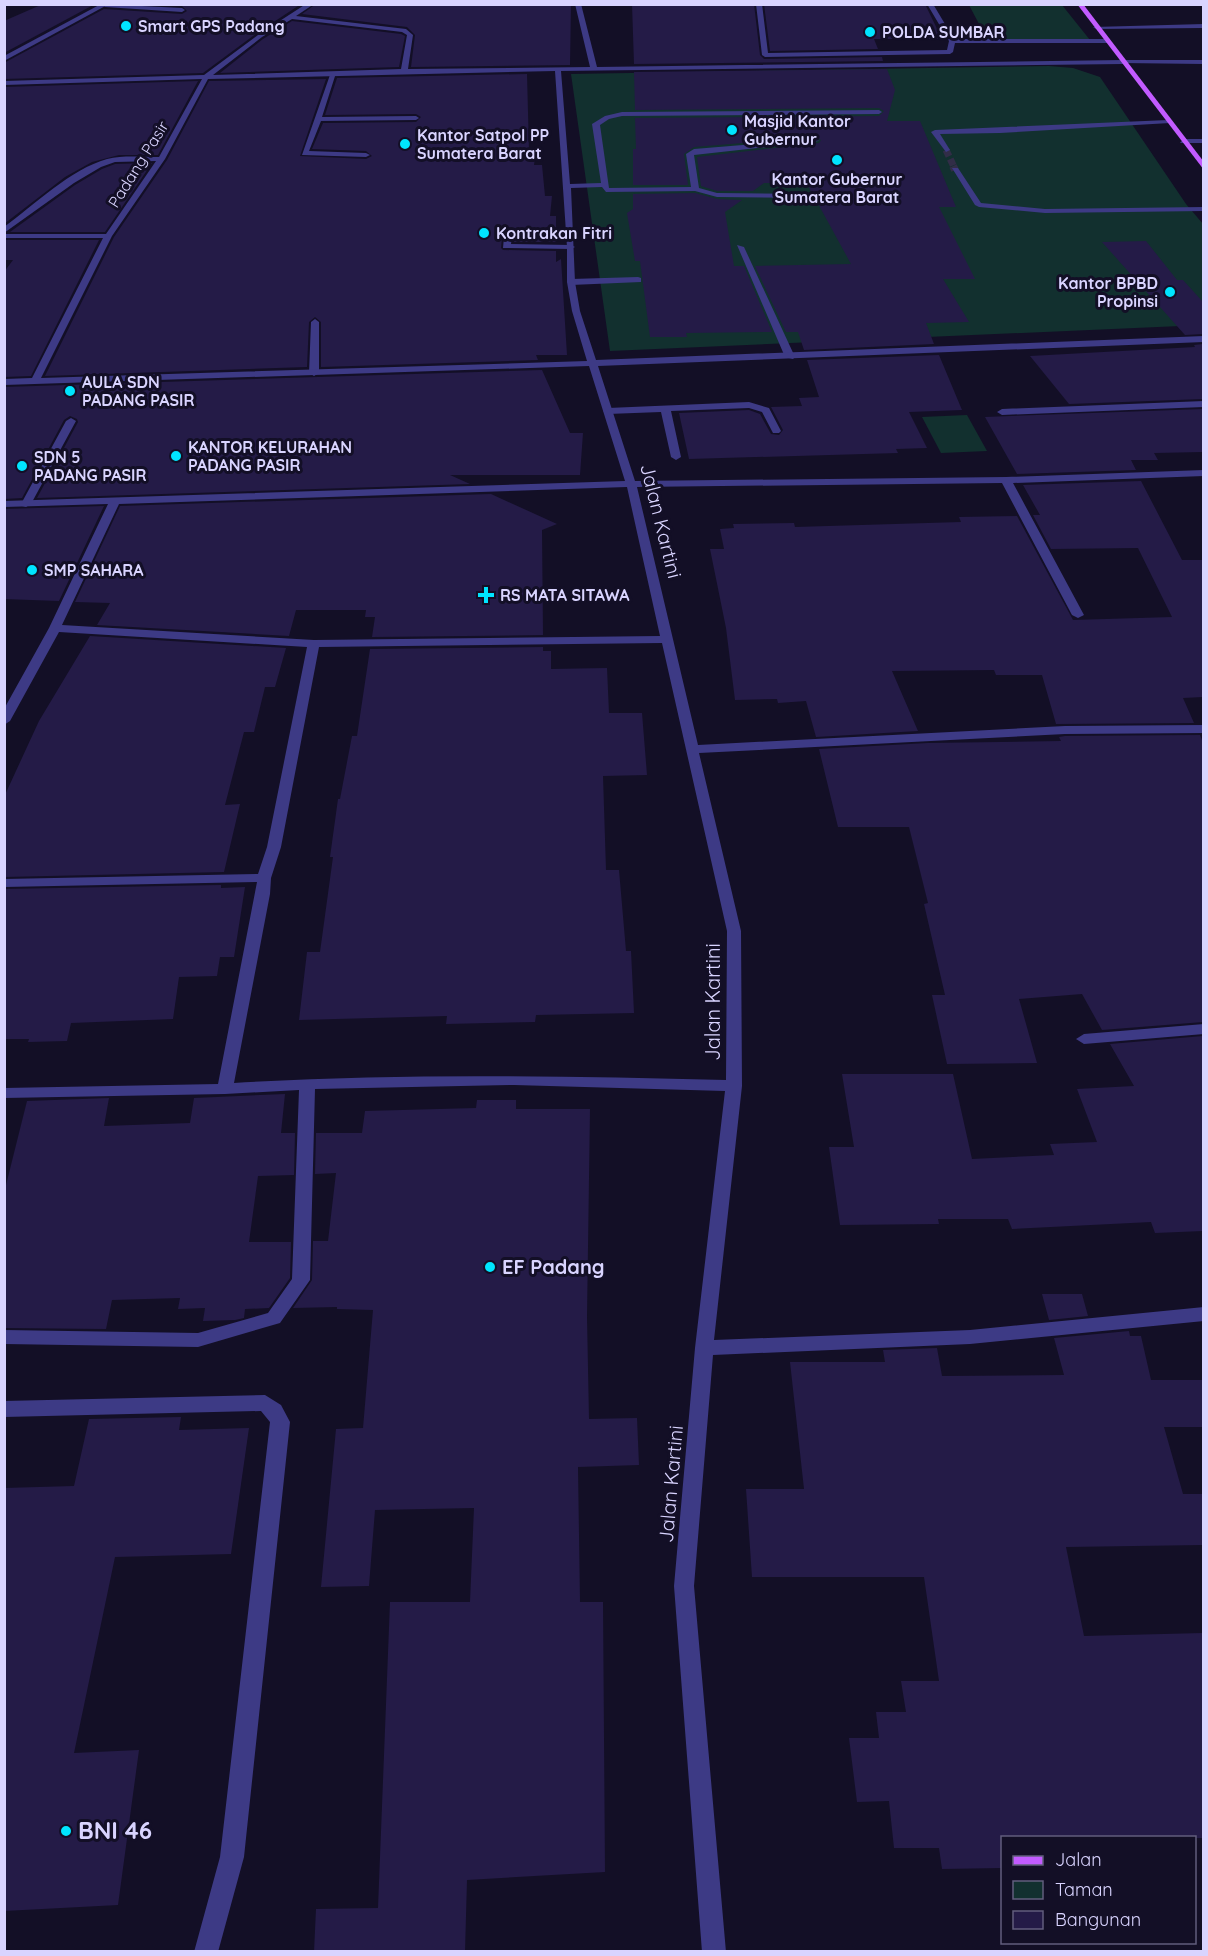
<svg xmlns="http://www.w3.org/2000/svg" width="1208" height="1956" font-family="Quicksand,sans-serif">
<style>
.green{fill:#12302f}
.building{fill:#241b47}
.lines{fill:none;stroke-linecap:round;stroke-linejoin:round}
.minor-tunnel-far1{stroke:#312d47;stroke-width:7;stroke-dasharray:7 3;stroke-linecap:butt}
.minor-tunnel{stroke:#312d47;stroke-width:8;stroke-dasharray:8 4.5;stroke-linecap:butt}
.service{fill:#3d3a85;fill-rule:evenodd}
.pedestrian{fill:#3d3a85;fill-rule:evenodd}
.minor{fill:#3d3a85;fill-rule:evenodd}
.tertiary{fill:#3d3a85;fill-rule:evenodd}
.primary{fill:#c25bff;fill-rule:evenodd}
.poi-dot{fill:#00e5ff;stroke:#130f26;stroke-width:2}
.labels{text-anchor:middle;stroke-width:6;stroke-linejoin:round;paint-order:stroke}
.far-poi-label{font-size:16px;font-weight:bold;fill:#d9d4ff;stroke:#130f26;text-anchor:start}
.far-street-label{font-size:16px;fill:#d9d4ff;stroke:#130f26}
.street-label{font-size:20px;fill:#d9d4ff;stroke:#130f26}
.poi-label{font-size:20px;font-weight:bold;fill:#d9d4ff;stroke:#130f26;text-anchor:start}
.near-poi-label{font-size:24px;font-weight:bold;fill:#d9d4ff;stroke:#130f26;text-anchor:start}
</style>
<rect width="100%" height="100%" fill="#130f26"/>
<!-- green -->
<path class="green" d="M969,5H1062L1090,40L988,41Z
M1049,66L1073,68L1100,77L1186,204L1203,224V325L610,351L571,74Z
M967,415L987,451L941,453L922,417Z"/>
<!-- building -->
<path class="building" d="M43,4H95L4,53V21Z
M157,4H301L257,33L203,73L4,79V63L104,9L182,14L187,11L182,6Z
M316,4H571L570,65L411,67L415,35L407,27L302,14Z
M632,4H754L760,55L764,59L882,57L883,61L634,64Z
M764,4H925L942,39H874L878,49L770,51Z
M292,21L401,34L405,36L399,67L220,73L263,39Z
M887,69L895,90L887,121H920L956,207H939L975,279H943L969,322L926,323L934,344L804,350L798,332H786L755,266L851,264L816,200L817,192H811L807,183H764L753,191H717L701,186L697,157L819,143L821,140L815,137L694,147L684,154L688,185H633V149H636L635,118L879,116L884,111L879,108L635,110L634,72Z
M527,74L529,150L536,151L534,165H542L545,196H552L550,216H556V242H514V236L507,233L502,237L501,248L503,250L556,251V262L561,259L567,355H536L538,360L321,367V322L315,317L309,322L307,367L45,376L114,237L167,160L209,81L326,79L300,156L366,159L372,156L366,151L312,149L323,123L416,122L421,117L416,114L325,115L337,78Z
M198,81L158,155H119L92,162L65,177L4,224V87Z
M152,163L105,232H10L75,185L102,169L115,164Z
M695,193L717,199L742,200L725,212L734,266H744L772,332L686,333L687,337H650L640,261H635L627,213L633,209V194Z
M4,240H99L31,376L4,377V272L13,260H4Z
M1146,241L1177,280H1183L1203,302V334L1185,335L1102,242Z
M1203,344V399L1069,404L1030,356L1195,347L1194,345Z
M939,355L962,410L909,412L927,448L896,449L898,453L689,459L679,413L749,410L760,414L771,434L779,435L783,430L771,407L802,406L799,398L819,397L807,360Z
M542,370L570,433H583L580,475H450L470,484L37,498L78,422L77,419L70,416L64,420L22,498L4,499V387Z
M1203,409V452L1154,453L1158,460H1131L1136,470L1017,474L985,417Z
M1141,481L1182,560H1203V697L1183,698L1194,723L1056,724L1042,675H996L994,670L892,671L918,731L816,737L806,701L778,703L777,699L735,700L726,628L710,549H724L720,529L734,528L733,524L794,523L795,527L961,522L959,517L1017,516L1073,620L1172,617L1138,548L1051,549L1033,515H1040L1023,485Z
M491,494L557,524L542,530L543,635L372,637L375,617H365L366,610H296L289,636L97,625L110,603L75,602L120,506Z
M104,506L59,601L4,599V509Z
M90,636L286,648L275,687H265L254,732H244L225,805L240,804L224,872L4,877V797L39,721Z
M543,647V651H551V669L607,668L609,713H642L647,775L603,776L606,870H619L626,951H631L634,1013L536,1015L535,1022L446,1024L447,1016L299,1020L307,952H320L333,857H330L338,799H340L352,736H357L370,649Z
M1200,735L1203,743V1022L1102,1030L1082,994L1019,999L1037,1063L947,1064L932,995H945L924,904L928,903L909,827H838L819,749L928,743L1061,741L1059,737L1065,736Z
M221,885V888L245,887L234,957H220L217,976L179,977L173,1019L71,1023L67,1041L28,1042L29,1039H4V889Z
M1203,1036V1231L1155,1233L1151,1222L1012,1229L1008,1219H938L939,1224L840,1225L829,1147H854L842,1074H953L972,1159L1054,1155L1050,1144L1097,1142L1077,1089L1134,1086L1110,1044Z
M285,1094L281,1133H295L294,1175L258,1176L249,1242H291L290,1278L269,1308L245,1309L244,1318L235,1320L203,1321L205,1308L178,1309L180,1298L112,1300L106,1329L4,1328V1193L27,1101L109,1098L104,1126L190,1123L194,1098Z
M477,1100H516V1109H590L587,1317L589,1419L637,1418L639,1465L578,1467L580,1602H603L605,1872L467,1880L465,1952H314L316,1909L378,1908L390,1602H470L474,1508L375,1510L369,1586L321,1587L336,1429L363,1428L373,1310L337,1309V1307L293,1308L312,1280L313,1241H328L336,1173L315,1174L316,1133H362L365,1111L476,1108Z
M1042,1294H1082L1088,1316L1049,1320Z
M1129,1331L1130,1336H1141L1151,1380H1203V1427H1164L1183,1494H1203V1545L1066,1547L1084,1636L1203,1633V1838H1002V1868L942,1869L939,1848H894L889,1801L857,1802L849,1738H879L876,1712H906L901,1681H939L924,1577H752L746,1489H804L790,1362H885L883,1350L937,1348L942,1376L1064,1375L1054,1338Z
M181,1417L179,1430L249,1428L231,1554L115,1557L74,1753L139,1750L118,1905L4,1911V1488L74,1486L89,1419Z"/>
<g class="lines">
<!-- minor-tunnel-far1 -->
<path class="minor-tunnel-far1" d="M946,150L954,167"/>
<!-- minor-tunnel -->
<path class="minor-tunnel" d="M953,166L955,170"/>
<!-- service -->
<path class="service" d="M102,4L182,8L185,10L182,12L105,7Z
M756,4H762L768,53L947,50L949,41L927,4H933L954,39H1107L1110,41L1107,43H955L953,52L950,54L765,57L762,55Z
M1123,60H1204V64L1121,63Z
M331,72L336,73L322,117L416,116L419,118L416,120L321,121L309,151L366,153L370,155L366,157L302,155Z
M1183,139H1204V143H1180Z
M737,245L744,247L795,357L793,359L785,357Z
M638,277L641,278V282L571,285L567,282L571,279Z
M315,319L319,322V373L314,376L309,373L311,322Z
M1204,401V407L1002,415L997,412L1002,409Z
M749,402L769,408L781,431L779,433H773L762,412L749,408L671,411L681,457L676,460L671,457L661,412L608,414L603,411L608,408Z
M71,418L76,421L31,504L26,507L22,506L21,504L66,421Z
M265,1395L281,1405L290,1422L244,1857L218,1952H194L220,1857L270,1422L261,1411L4,1417V1401Z"/>
<!-- pedestrian -->
<path class="pedestrian" d="M508,235L512,237L511,244L571,245L575,247L571,249L503,248L504,237Z"/>
<!-- minor -->
<path class="minor" d="M306,4H314L296,16L406,29L413,35L408,69L590,67L575,4H581L597,67L1123,60L1126,62L1123,64L561,71L570,184L601,183L592,124L605,116L622,112L879,110L882,112L879,114L622,116L609,119L600,125L609,188L691,187L686,154L694,149L815,139L819,141L694,155L699,188L717,193L815,194V198H812L717,197L695,191L606,192L602,187L571,188L575,282L580,311L596,360L1204,336V342L598,366L635,481L1006,477L1204,470V476L1013,483L1084,615L1078,618L1072,615L1002,483L637,487L698,745L1065,726L1204,725V733L1065,734L699,753L741,931L742,1086L714,1340L970,1330L1204,1307V1321L970,1344L713,1355L694,1586L726,1952H702L674,1586L695,1348L725,1091L514,1085L315,1089L310,1280L280,1323L198,1347L4,1344V1330L198,1333L268,1313L292,1279L299,1090L225,1094L4,1098V1088L218,1084L257,882L4,887V879L258,874L267,847L307,647L59,632L10,721L4,725V709L49,628L108,504L4,507V501L625,481L589,366L4,385V379L32,378L103,238H4V234H106L156,161L115,162L101,167L74,183L4,233V227C34,205 71,169 107,159C123,155 142,157 159,157L202,79L4,85V81L204,75L258,35ZM292,19L402,32L407,35L401,69L213,75L262,37ZM555,71L567,247V282L572,311L587,361L41,378L112,236L165,159L208,79ZM627,487L660,636L314,640L62,625L119,504ZM662,643L727,931L726,1080C562,1076 398,1073 234,1083L270,894L271,878L281,847L319,647Z
M1204,24V28L1096,29L1093,27Z
M1168,120L1170,123L1000,133L940,134L950,150L946,152L931,132L935,130Z
M952,168H958L981,203L1045,209L1204,207V211L1045,213L979,207L975,205Z
M1204,1024V1034L1084,1044L1076,1039L1084,1034Z"/>
<!-- tertiary -->
<path class="tertiary" d="M101,4H109L4,61V56Z"/>
<!-- primary -->
<path class="primary" d="M1077,4H1083L1204,162V170Z"/>
</g>
<!-- markers -->
<g class="poi-dot">
<circle cx="126" cy="26" r="6"/>
<circle cx="870" cy="32" r="6"/>
<circle cx="732" cy="130" r="6"/>
<circle cx="405" cy="144" r="6"/>
<circle cx="837" cy="160" r="6"/>
<circle cx="484" cy="233" r="6"/>
<circle cx="1170" cy="292" r="6"/>
<circle cx="70" cy="391" r="6"/>
<circle cx="176" cy="456" r="6"/>
<circle cx="22" cy="466" r="6"/>
<circle cx="32" cy="570" r="6"/>
<path d="M483 586h6v6h6v6h-6v6h-6v-6h-6v-6h6z"/>
<circle cx="490" cy="1267" r="6"/>
<circle cx="66" cy="1831" r="6"/>
</g>
<g class="labels">
<!-- far-poi labels -->
<g class="far-poi-label">
<text x="138" y="32">Smart GPS Padang</text>
<text x="882" y="38">POLDA SUMBAR</text>
<text x="744" y="127">Masjid Kantor<tspan x="744" dy="18">Gubernur</tspan></text>
<text x="417" y="141">Kantor Satpol PP<tspan x="417" dy="18">Sumatera Barat</tspan></text>
<text x="837" y="185" text-anchor="middle">Kantor Gubernur<tspan x="837" dy="18">Sumatera Barat</tspan></text>
<text x="496" y="239">Kontrakan Fitri</text>
<text x="1158" y="289" text-anchor="end">Kantor BPBD<tspan x="1158" dy="18">Propinsi</tspan></text>
<text x="82" y="388">AULA SDN<tspan x="82" dy="18">PADANG PASIR</tspan></text>
<text x="188" y="453">KANTOR KELURAHAN<tspan x="188" dy="18">PADANG PASIR</tspan></text>
<text x="34" y="463">SDN 5<tspan x="34" dy="18">PADANG PASIR</tspan></text>
<text x="44" y="576">SMP SAHARA</text>
<text x="500" y="601">RS MATA SITAWA</text>
</g>
<!-- far-street labels -->
<g class="far-street-label">
<text transform="translate(138 164) rotate(-58)" y="6">Padang Pasir</text>
</g>
<!-- street labels -->
<g class="street-label">
<text transform="translate(661 521) rotate(76)" y="7">Jalan Kartini</text>
<text transform="translate(713 1002) rotate(-90)" y="7">Jalan Kartini</text>
<text transform="translate(671 1484) rotate(-85)" y="7">Jalan Kartini</text>
</g>
<!-- poi labels -->
<g class="poi-label">
<text x="502" y="1274">EF Padang</text>
</g>
<!-- near-poi labels -->
<g class="near-poi-label">
<text x="78" y="1839">BNI 46</text>
</g>
</g>
<!-- border -->
<rect width="1208" height="1956" fill="none" stroke="#d9d4ff" stroke-width="12"/>
<!-- legend -->
<rect x="1001" y="1836" width="195" height="108" fill="#130f26" stroke="#625e7d" stroke-width="1.5"/>
<rect x="1013" y="1856" width="30" height="9" fill="#c25bff" stroke="#625e7d" stroke-width="1.5"/>
<text x="1055" y="1866" font-size="18" fill="#d9d4ff">Jalan</text>
<rect x="1013" y="1881" width="30" height="18" fill="#12302f" stroke="#625e7d" stroke-width="1.5"/>
<text x="1055" y="1896" font-size="18" fill="#d9d4ff">Taman</text>
<rect x="1013" y="1911" width="30" height="18" fill="#241b47" stroke="#625e7d" stroke-width="1.5"/>
<text x="1055" y="1926" font-size="18" fill="#d9d4ff">Bangunan</text>
</svg>
